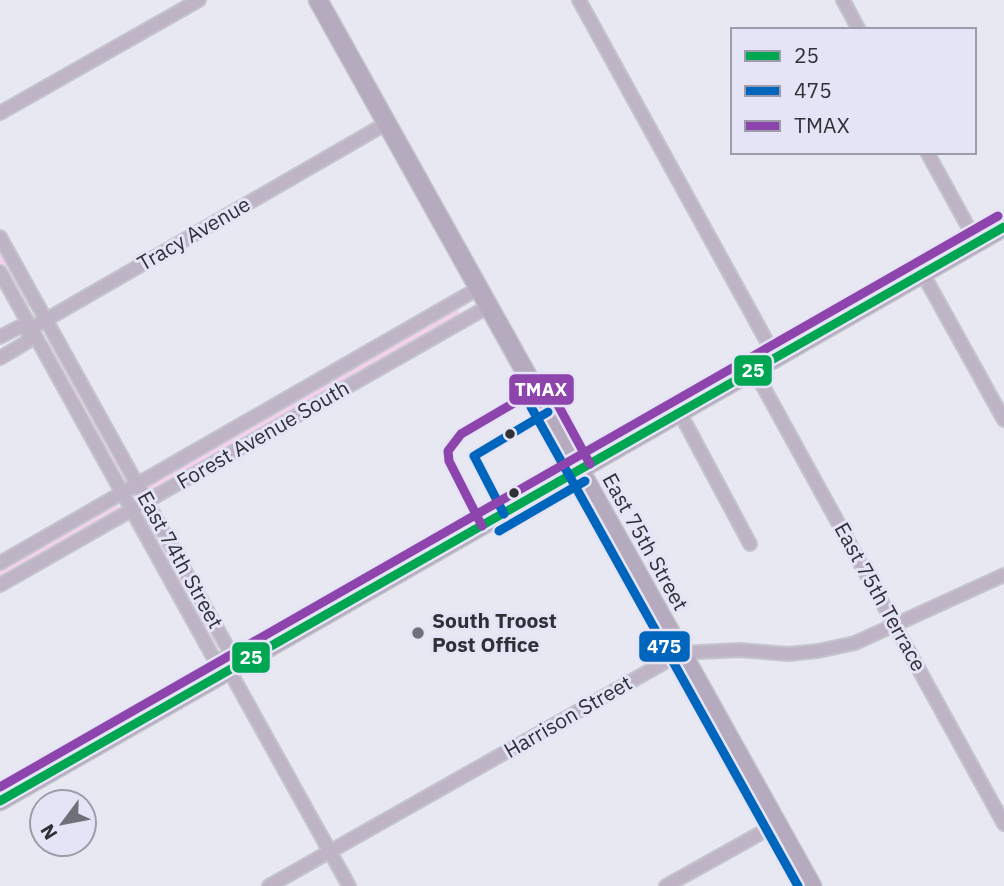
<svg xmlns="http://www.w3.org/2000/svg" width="1004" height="886" font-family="'IBM Plex Sans',sans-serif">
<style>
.green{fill:#f3d1ec}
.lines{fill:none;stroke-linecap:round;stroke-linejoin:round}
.minor-casing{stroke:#c4c4cc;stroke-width:16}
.secondary-casing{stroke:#c4c4cc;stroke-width:21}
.minor{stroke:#beb4c6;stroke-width:12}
.secondary{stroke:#b6aabe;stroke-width:18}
.bus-1-casing{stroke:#e4e4f6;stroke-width:14}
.bus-2-casing{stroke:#e4e4f6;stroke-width:14}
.bus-3-casing{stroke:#e4e4f6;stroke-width:14}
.bus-1{stroke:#00a651;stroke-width:9}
.bus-2{stroke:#0065bd;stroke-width:9}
.bus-3{stroke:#8e44ad;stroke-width:9}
.bus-dot{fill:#303037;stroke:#e4e4f6;stroke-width:2.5}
.poi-dot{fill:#707078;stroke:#e4e4f6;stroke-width:2.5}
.labels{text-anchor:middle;stroke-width:6;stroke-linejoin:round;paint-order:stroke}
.street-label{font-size:21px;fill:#303037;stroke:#e4e4f6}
.poi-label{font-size:21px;font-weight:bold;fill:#303037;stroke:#e4e4f6;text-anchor:start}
.line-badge{stroke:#e4e4f6;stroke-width:2.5}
.badge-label{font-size:19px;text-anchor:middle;font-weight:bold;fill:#fff}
</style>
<rect width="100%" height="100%" fill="#e8e8f2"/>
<!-- green -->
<path class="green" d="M0,245L30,300L28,310L23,308L0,264Z
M454,308L461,313L458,317L154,491L149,490L147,484Z
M48,341L55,344L128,481L125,484L45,344Z
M118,505L121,509L0,579V571Z
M144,513H147L189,585L181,590L141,515Z
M201,612L216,639L218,651L194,616Z"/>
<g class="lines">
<!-- minor casing -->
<g class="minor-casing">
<path id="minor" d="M579,0L776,358
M843,0L859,30
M0,113L199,0
M927,152L977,243
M0,237L229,650V670L349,886
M0,272L212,655L229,670
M923,274L1004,420
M0,337L19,327L30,329L387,123
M0,358L27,342L30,329
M754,370L1004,824
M680,413L750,544
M0,563L479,288
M0,585L489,306
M269,886L681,653L739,650L788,654L818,651L855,643L1004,575
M666,886L777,824"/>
</g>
<!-- secondary casing -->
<g class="secondary-casing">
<path id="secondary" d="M318,0L812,886
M0,801L1004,227"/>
</g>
<!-- minor -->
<use href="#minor" class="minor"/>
<!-- secondary -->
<use href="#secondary" class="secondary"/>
<!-- bus-1 casing -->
<g class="bus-1-casing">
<path id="bus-1" d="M0,801L1004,227"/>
</g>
<!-- bus-2 casing -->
<g class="bus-2-casing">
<path id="bus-2" d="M531,407L798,886
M504,514L474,456L548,412
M499,531L585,481"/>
</g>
<!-- bus-3 casing -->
<g class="bus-3-casing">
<path id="bus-3" d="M482,526L449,461L448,451L461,434L536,390L544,389L552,394L590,464
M0,787L998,216"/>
</g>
<!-- bus-1 -->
<use href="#bus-1" class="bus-1"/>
<!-- bus-2 -->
<use href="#bus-2" class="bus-2"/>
<!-- bus-3 -->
<use href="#bus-3" class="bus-3"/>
</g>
<!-- markers -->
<g class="bus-dot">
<circle cx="510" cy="434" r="6"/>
<circle cx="514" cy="493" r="6"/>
</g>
<circle class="poi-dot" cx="418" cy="633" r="7"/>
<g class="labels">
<!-- street labels -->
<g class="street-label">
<text transform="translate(194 234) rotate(-30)" y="7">Tracy Avenue</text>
<text transform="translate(263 435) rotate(-30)" y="7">Forest Avenue South</text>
<text transform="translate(645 542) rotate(61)" y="7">East 75th Street</text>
<text transform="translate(180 560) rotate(61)" y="7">East 74th Street</text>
<text transform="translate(880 597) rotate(61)" y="7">East 75th Terrace</text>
<text transform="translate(568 717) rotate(-30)" y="7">Harrison Street</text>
</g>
<!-- poi labels -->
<g class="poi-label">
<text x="432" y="628">South Troost<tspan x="432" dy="24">Post Office</tspan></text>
</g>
</g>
<g class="line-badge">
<rect x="733" y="354" width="40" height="33" rx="7" fill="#00a651"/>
<rect x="508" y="373" width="67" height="33" rx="7" fill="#8e44ad"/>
<rect x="638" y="630" width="53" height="33" rx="7" fill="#0065bd"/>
<rect x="231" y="641" width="40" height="33" rx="7" fill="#00a651"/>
</g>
<g class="badge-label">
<text x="753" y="377">25</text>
<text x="541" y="396">TMAX</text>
<text x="664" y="653">475</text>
<text x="251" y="664">25</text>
</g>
<!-- legend -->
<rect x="731" y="28" width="245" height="126" fill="#e4e4f6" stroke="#9c9caa" stroke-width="2"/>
<rect x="745" y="51" width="35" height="10" fill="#00a651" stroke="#9c9caa" stroke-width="2"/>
<text x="794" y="63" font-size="21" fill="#303037">25</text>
<rect x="745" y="86" width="35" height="10" fill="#0065bd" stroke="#9c9caa" stroke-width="2"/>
<text x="794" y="98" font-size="21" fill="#303037">475</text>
<rect x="745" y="121" width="35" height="10" fill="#8e44ad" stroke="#9c9caa" stroke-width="2"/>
<text x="794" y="133" font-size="21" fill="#303037">TMAX</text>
<!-- north arrow -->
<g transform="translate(63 823) rotate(238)"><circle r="33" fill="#e4e4f6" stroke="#9c9caa" stroke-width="2"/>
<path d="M0-5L12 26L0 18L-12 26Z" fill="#707078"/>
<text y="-10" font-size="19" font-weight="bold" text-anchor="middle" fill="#303037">N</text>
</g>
</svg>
